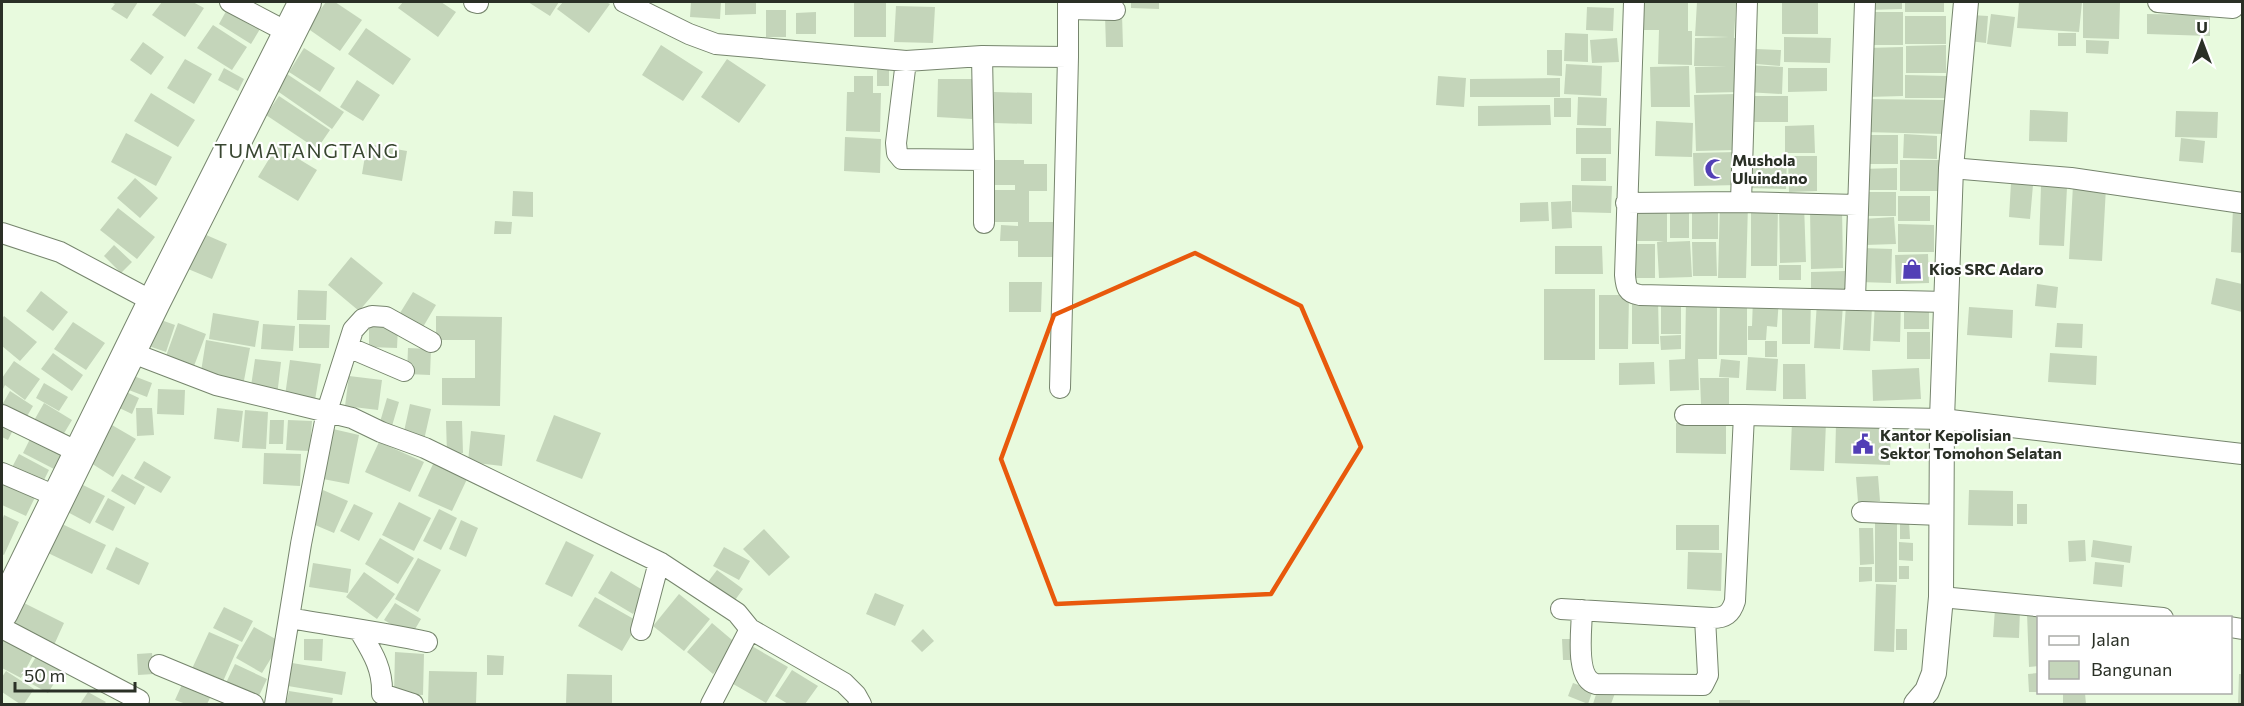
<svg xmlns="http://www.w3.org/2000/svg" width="2244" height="706" font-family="Commissioner,sans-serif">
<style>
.building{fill:#c4d5ba}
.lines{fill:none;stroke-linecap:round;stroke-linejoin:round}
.minor-casing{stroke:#76856d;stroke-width:22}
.tertiary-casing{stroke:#76856d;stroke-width:26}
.trunk-casing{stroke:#76856d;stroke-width:34}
.minor{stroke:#fff;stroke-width:20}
.tertiary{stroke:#fff;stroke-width:24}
.trunk{stroke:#fff;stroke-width:32}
.marked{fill:none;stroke:#e8590c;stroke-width:4.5;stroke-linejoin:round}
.labels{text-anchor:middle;stroke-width:4.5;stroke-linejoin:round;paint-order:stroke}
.poi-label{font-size:16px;font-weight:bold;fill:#2a3026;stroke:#fff;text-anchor:start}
.quarter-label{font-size:20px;letter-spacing:1.5px;fill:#394731;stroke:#fff}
</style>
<rect width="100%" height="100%" fill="#e8fade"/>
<!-- building -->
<path class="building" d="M110,2H138L127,19L111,9L115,4Z
M162,2H193L204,8L185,37L152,15Z
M326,2H335L362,20L340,51L307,28Z
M403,2H441L456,12L438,37L398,8Z
M528,2H559L550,16Z
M563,2H606L610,4L589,33L557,9Z
M691,2H721L720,19L690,17Z
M725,2H756V14L725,15Z
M1131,2H1159V9L1131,8Z
M1643,2H1688V31H1692V65L1658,64L1659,30H1643Z
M1697,2H1736L1734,38H1736L1735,66L1739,92L1696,93L1695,67L1727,66H1694L1695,38L1729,37L1695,36Z
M1782,2H1818V34H1782Z
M1868,2H1902V9L1868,10Z
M1905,2H1944V12H1905Z
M2019,2H2082L2079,32L2017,28Z
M2083,2H2120L2119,39L2083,38Z
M854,3H886V37H854Z
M230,4L263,24L251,44L219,24Z
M896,6L935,7L933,43L894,42Z
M1587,7L1614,8L1613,31L1586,30Z
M766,10H786V37H766Z
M816,12V34H796V13Z
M1866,12H1903V45H1866Z
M1122,14L1123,47H1106L1105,15Z
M1991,14L2015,17L2011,47L1987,44Z
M2147,14L2210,15V36L2147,34Z
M1971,15L1988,16L1986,43L1969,41Z
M1905,16H1946V44H1905Z
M213,25L247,47L232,70L197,48Z
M366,28L411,59L393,85L348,54Z
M1565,33L1588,34V62L1564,61Z
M2058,33H2076V46H2058Z
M1784,37L1831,38L1830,63L1784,62Z
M1617,38L1619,62L1592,63L1590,40Z
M2086,40L2109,41L2108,54L2086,53Z
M143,42L164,57L151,75L130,60Z
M661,45L703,72L683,101L642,75Z
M1946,45V73H1906V46Z
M1903,47V96L1867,97L1866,48Z
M304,48L335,68L320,92L289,72Z
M1756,49L1781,50L1780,66L1756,64Z
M1547,50H1562V76L1547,75Z
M185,59L212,74L194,104L167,88Z
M727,59L766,85L739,123L701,97Z
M1566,64L1602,66L1601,96L1564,94Z
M1747,65L1783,67L1782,94L1746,92Z
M1689,66L1690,107H1651L1650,67Z
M224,68L244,79L238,91L218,80Z
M1788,68H1827V91L1788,92Z
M877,70H889V86H877Z
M284,72L344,112L332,129L273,88Z
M1905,75L1947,76L1946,98H1905Z
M854,76H873V93H881L880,132L846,131L847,92H854Z
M1438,76L1466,78L1464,107L1436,105Z
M1560,78V97H1470V79Z
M938,79H973L972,119L937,117Z
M357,80L380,95L363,121L340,107Z
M994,92L1032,93V124L994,123Z
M151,93L195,120L178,147L134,121Z
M1735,94L1737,150L1696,151L1694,95Z
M279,96L330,130L317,149L266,115Z
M1747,96H1788V122H1747Z
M1578,97L1607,98L1606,126L1577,125Z
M1554,98H1571V117H1554Z
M1864,99L1945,100V134L1863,132Z
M1550,105L1551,125L1478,126V106Z
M2030,110L2068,112L2067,142L2029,141Z
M2176,111L2218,112L2217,138L2175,137Z
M1656,121L1693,123L1692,157L1655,156Z
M1814,125L1815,153H1785V126Z
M1576,128H1611V154H1576Z
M126,133L172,157L156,186L111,162Z
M1904,134L1937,136V159L1903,158Z
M1864,135H1898V164H1864Z
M845,137L881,139L880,173L844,171Z
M2181,138L2205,141L2203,163L2179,161Z
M367,144L407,151L402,181L362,174Z
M277,146L317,170L298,201L258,177Z
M1737,152L1738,185L1694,186L1693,153Z
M1744,156L1787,157L1786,189L1744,188Z
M1788,156H1817V191L1789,192Z
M1581,158H1606V181H1581Z
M992,160H1024V164H1047V191H1029V222H1054V257H1018V241H1000L1001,225L1018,226V222H991L990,190H1015V185H992Z
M1900,160H1939V191H1900Z
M1897,168V190H1861V169Z
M135,178L158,198L140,218L117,198Z
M2011,183L2033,185L2030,219L2009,217Z
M1572,185L1612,186L1611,213L1572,212Z
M2073,185L2106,187L2102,261L2069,259Z
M2041,186L2067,187L2064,246L2039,245Z
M513,191L533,192V217L512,216Z
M1861,192H1896V216H1861Z
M1898,196H1930V221H1898Z
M1571,201L1572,228L1552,229L1551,202Z
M1548,202L1549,221L1520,222V203Z
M1720,203L1748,204L1746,278H1718Z
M1632,204H1667V242L1690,241L1692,277L1659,278L1657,242L1664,241H1632Z
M1670,204H1689V238H1670Z
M1804,204L1806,262L1780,263L1779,205Z
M1751,205H1778L1777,266H1751Z
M1692,206H1718V239H1692Z
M118,208L155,237L137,259L100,230Z
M1842,208L1843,268L1811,269L1810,209Z
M2233,208H2242V253L2231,252Z
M1894,217L1896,244L1865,245L1863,219Z
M495,221L512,222L511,234H494Z
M1898,224L1934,225V252H1898Z
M197,231L227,244L212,279L181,266Z
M1692,242H1716L1717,276H1693Z
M1627,244H1655V278H1628Z
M114,245L132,262L121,273L104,256Z
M1555,246H1602L1603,274H1555Z
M1861,248L1892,249L1891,283L1860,282Z
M1928,254L1929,283L1896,284L1895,255Z
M351,257L383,283L359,311L328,285Z
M1779,265H1801V280H1779Z
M1846,271V290L1811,292V272Z
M2216,278L2242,284V312L2211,304Z
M1009,282H1042L1041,312H1009Z
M2037,284L2058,287L2056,308L2035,306Z
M1544,289H1595V360H1544Z
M298,290L327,291L326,320H297Z
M41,291L68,312L53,331L26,311Z
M413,292L436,305L423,327L400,313Z
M1599,295H1629L1628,349H1599Z
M1661,298H1681V334H1661Z
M1753,298L1779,299L1777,327L1767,326L1766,340H1748V326H1752Z
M1632,299H1658L1659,344H1632Z
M1686,299H1717V359H1698L1699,390L1670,391L1669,360L1685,359Z
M1782,299H1811L1810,344H1782Z
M1720,300H1747V355H1719Z
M1817,302L1843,304L1840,349L1814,348Z
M1875,302H1901L1900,342L1873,341Z
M1904,303H1929V329H1904Z
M1846,305L1872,306L1870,351L1843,350Z
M1969,307L2013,310L2012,338L1967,335Z
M213,313L259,321L255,347L209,339Z
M4,316L37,342L20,361L2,346V319Z
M150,316L175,325L166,352L140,343Z
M436,316L502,317L500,406L442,405V378H475V340H436Z
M73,322L105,343L86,370L54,349Z
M178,323L206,334L194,366L166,356Z
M2057,323L2083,324L2082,348L2055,347Z
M263,324L295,326L293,351L261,349Z
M299,324L330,325L329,348H299Z
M369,326L398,327L397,348L369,347Z
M1907,332H1930V359H1907Z
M1681,335V349L1661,350L1660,336Z
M206,340L250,348L243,386L200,378Z
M1765,341H1777V357H1765Z
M408,348L431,349L430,375L407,374Z
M53,353L83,375L72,391L41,369Z
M2050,353L2097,356L2096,385L2048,382Z
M1748,357L1778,359L1776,391L1746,390Z
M255,359L281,362L277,396L250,393Z
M1721,359L1740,361L1739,378L1719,377Z
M290,360L321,364L315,400L285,396Z
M14,361L40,379L25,400L5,385L2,391V378Z
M1654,362L1655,384L1619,385V363Z
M1783,364H1805L1806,399H1783Z
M1919,368L1921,399L1873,401L1872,370Z
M126,373L152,383L147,397L121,387Z
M349,376L382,380L378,410L345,406Z
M1700,378H1729V404H1701Z
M44,383L68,397L59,411L36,398Z
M120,389L139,398L132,414L113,405Z
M158,389L185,390L184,415L157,414Z
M10,391L33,406L23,423L2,410V405Z
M387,398L399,402L392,426L380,422Z
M44,403L72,420L60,440L32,424Z
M410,404L431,409L424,440L403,436Z
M136,408H152L154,435L137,436Z
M217,408L243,411L239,442L214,439Z
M245,410L268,412L266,449L242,448Z
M554,415L601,433L582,479L536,461Z
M2,416L16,424L8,440L2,437Z
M270,420H284L283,444H269Z
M288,420L312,421L310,451L286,450Z
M105,421L136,439L113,477L83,458Z
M446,421H462L463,453L447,454Z
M1792,421L1826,422L1824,471L1790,470Z
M1676,423L1726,424V454L1676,453Z
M1836,424L1891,425L1890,465L1835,463Z
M333,429L359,435L349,484L323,479Z
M471,431L505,435L502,466L468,462Z
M33,433L65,448L54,469L23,453Z
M379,442L424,462L410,492L365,472Z
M264,453L301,454L300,486L263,484Z
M19,454L49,470L40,488L9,473Z
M144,461L171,477L161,493L134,478Z
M434,462L468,477L452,511L418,496Z
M2,474L38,491L26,516L2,505Z
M122,474L145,487L135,505L111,491Z
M1878,476L1880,501L1858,502L1856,477Z
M77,482L105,496L90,524L62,509Z
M323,490L348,501L334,533L308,522Z
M1969,490L2013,491V526L1968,525Z
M108,498L125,507L113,531L95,522Z
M399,502L431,518L414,551L382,535Z
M354,504L373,513L359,541L340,531Z
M2017,504H2027V524H2017Z
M439,509L457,518L441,550L423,541Z
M4,515L19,522L4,555L2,554V521Z
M1875,517H1897V582H1875Z
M461,520L478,528L466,557L449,549Z
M1900,521H1909L1910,539H1900Z
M62,524L106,545L92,574L48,553Z
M1676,525H1719V550H1676Z
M1859,528H1873L1874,564L1860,565Z
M764,529L790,557L769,576L743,549Z
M380,538L414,558L398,584L365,564Z
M2085,540L2086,561L2069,562L2068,541Z
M2093,540L2132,546L2130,563L2091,557Z
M566,541L594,555L572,597L545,584Z
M1899,542L1913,543V561L1899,560Z
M116,547L149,563L139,585L106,569Z
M724,547L750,561L739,580L713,566Z
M1688,552L1722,553L1721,591L1687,589Z
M418,558L441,570L418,612L395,599Z
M2095,562L2124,565L2122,587L2093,584Z
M313,563L351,569L348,593L309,587Z
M1899,566H1909V579H1899Z
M1859,567H1872V581L1859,582Z
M717,570L743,589L730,607L704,587Z
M611,571L646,592L633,614L598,593Z
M364,572L395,594L377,619L346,597Z
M1876,584L1896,585L1894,652L1874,651Z
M875,593L904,605L895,626L866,614Z
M679,594L710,619L684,651L653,626Z
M595,597L639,622L622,651L578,626Z
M24,603L64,623L54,645L13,625Z
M395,603L421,619L411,636L384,620Z
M224,607L253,621L242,642L213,628Z
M1995,609L2020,610L2019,638L1993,637Z
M2027,613L2058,618H2038V666L2029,667Z
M712,623L738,645L713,674L687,652Z
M254,627L281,642L262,673L236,658Z
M923,629L934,641L922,652L911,641Z
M1896,629H1907V650H1896Z
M209,632L239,645L221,686L190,673Z
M6,634L36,650L21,678L2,668V642Z
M304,639H323L322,661L304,660Z
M1562,639H1574V660H1563Z
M750,645L788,667L766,703L728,681Z
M395,652L424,654L423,695L394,694Z
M152,653L154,674L138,675L137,654Z
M37,655L63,669L48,693L23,679Z
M487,655L504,656L503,675H487Z
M292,663L346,672L342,695L288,686Z
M235,664L267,679L257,700L225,685Z
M792,670L818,686L805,704H788L775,696Z
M6,671L34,689L24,704H20L2,692V677Z
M429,671L477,672L476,704H428Z
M2038,673V692H2029L2028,674Z
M567,674L612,675V704H566Z
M2239,674H2242V704H2238Z
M184,680L213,692L207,704H186L175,700Z
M1573,683L1593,690L1588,704L1568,696Z
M1598,688L1615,693L1611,704H1593Z
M289,691L333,698L332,704H286Z
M88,692L106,702L104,704H80Z
M2063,693H2085L2086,704H2063Z
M1719,700H1750V704H1719Z"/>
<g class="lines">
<!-- minor casing -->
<g class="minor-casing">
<path id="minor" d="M230,2L289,33
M474,2L478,3
M624,2L689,34L716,44L906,61L982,56L1068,57V2
M1634,2L1625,275C1626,287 1627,293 1640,295L1947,302
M2158,2L2233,8
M1068,9L1115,10
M982,56L984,160
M906,61L896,143L897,153L902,159L984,160V223
M1951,168L2071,178L2242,203
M1741,202L1747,2
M1626,203L1741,202L1857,205
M2,233L60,252L154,302
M1855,299L1865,2
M348,347L404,371
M130,352L216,385L352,418L381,432L425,448L661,563L737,613L750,629L711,704
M1060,388L1068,57
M2,415L80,453
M1685,415H1744
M2,473L58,497
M1862,512L1941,515
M1941,597L2163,618
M1561,609L1712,618C1725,618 1731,614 1735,601L1744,415L1942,419L2242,454
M1582,610C1582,628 1574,679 1596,684L1703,685L1708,675L1705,618
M289,618C335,626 382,632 427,642
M2230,627L2242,629
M2,628L139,700
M750,629L844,683L856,695L861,704
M359,630C372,652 383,668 382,694L413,704
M641,630L659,562
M159,665L253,704
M275,704L301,544L327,411L353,330L363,319L372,316L386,317L431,342"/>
</g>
<!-- tertiary casing -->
<g class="tertiary-casing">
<path id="tertiary" d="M1916,704L1927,691L1934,673L1941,597L1942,419L1951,168L1966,2"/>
</g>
<!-- trunk casing -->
<g class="trunk-casing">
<path id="trunk" d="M2,612L154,302L305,2"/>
</g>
<!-- minor -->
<use href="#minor" class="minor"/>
<!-- tertiary -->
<use href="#tertiary" class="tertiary"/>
<!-- trunk -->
<use href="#trunk" class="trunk"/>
</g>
<!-- marked area -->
<path class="marked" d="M1195,253L1301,306L1361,447L1271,594L1056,604L1001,459L1054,315Z"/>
<!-- icons -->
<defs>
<g id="mosque-bare" transform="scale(1.62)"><path d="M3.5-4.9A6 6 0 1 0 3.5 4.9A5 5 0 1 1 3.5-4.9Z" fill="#523fb6" stroke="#fff" stroke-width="2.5" paint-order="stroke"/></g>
<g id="shop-bare" transform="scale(1.62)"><path d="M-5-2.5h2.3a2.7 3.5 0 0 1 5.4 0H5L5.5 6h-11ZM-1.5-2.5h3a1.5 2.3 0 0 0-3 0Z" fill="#523fb6" stroke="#fff" stroke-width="2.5" paint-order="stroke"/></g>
<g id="civic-bare" transform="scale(1.62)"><path d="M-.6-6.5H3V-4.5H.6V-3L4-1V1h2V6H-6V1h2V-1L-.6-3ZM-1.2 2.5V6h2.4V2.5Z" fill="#523fb6" stroke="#fff" stroke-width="2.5" paint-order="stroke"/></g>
</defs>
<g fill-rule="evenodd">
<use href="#mosque-bare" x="1715" y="169"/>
<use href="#shop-bare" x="1912" y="269"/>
<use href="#civic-bare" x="1863" y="444"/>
</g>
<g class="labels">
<!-- poi labels -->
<g class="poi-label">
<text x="1732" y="166">Mushola<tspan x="1732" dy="18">Uluindano</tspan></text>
<text x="1929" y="275">Kios SRC Adaro</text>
<text x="1880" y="441">Kantor Kepolisian<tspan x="1880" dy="18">Sektor Tomohon Selatan</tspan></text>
</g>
<!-- quarter labels -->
<g class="quarter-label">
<text x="307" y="158">TUMATANGTANG</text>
</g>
</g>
<!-- border -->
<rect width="2244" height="706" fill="none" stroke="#2a3026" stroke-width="6"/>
<!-- legend -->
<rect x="2037" y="616" width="195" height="78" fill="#ffffff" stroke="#aaaca8" stroke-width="1.5"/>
<rect x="2049" y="636" width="30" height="9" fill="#ffffff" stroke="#aaaca8" stroke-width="1.5"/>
<text x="2091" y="646" font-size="18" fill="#2a3026">Jalan</text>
<rect x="2049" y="661" width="30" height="18" fill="#c4d5ba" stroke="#aaaca8" stroke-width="1.5"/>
<text x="2091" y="676" font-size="18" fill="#2a3026">Bangunan</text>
<!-- north arrow -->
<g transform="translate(2202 42)" stroke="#ffffff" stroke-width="4.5" paint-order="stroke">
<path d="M0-4.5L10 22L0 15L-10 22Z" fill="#2a3026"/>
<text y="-9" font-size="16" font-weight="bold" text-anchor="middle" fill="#2a3026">U</text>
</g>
<!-- scale -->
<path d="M15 682v9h120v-9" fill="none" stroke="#2a3026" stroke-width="3"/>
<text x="24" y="682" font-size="18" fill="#2a3026" stroke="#ffffff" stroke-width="4.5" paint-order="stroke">50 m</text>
</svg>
